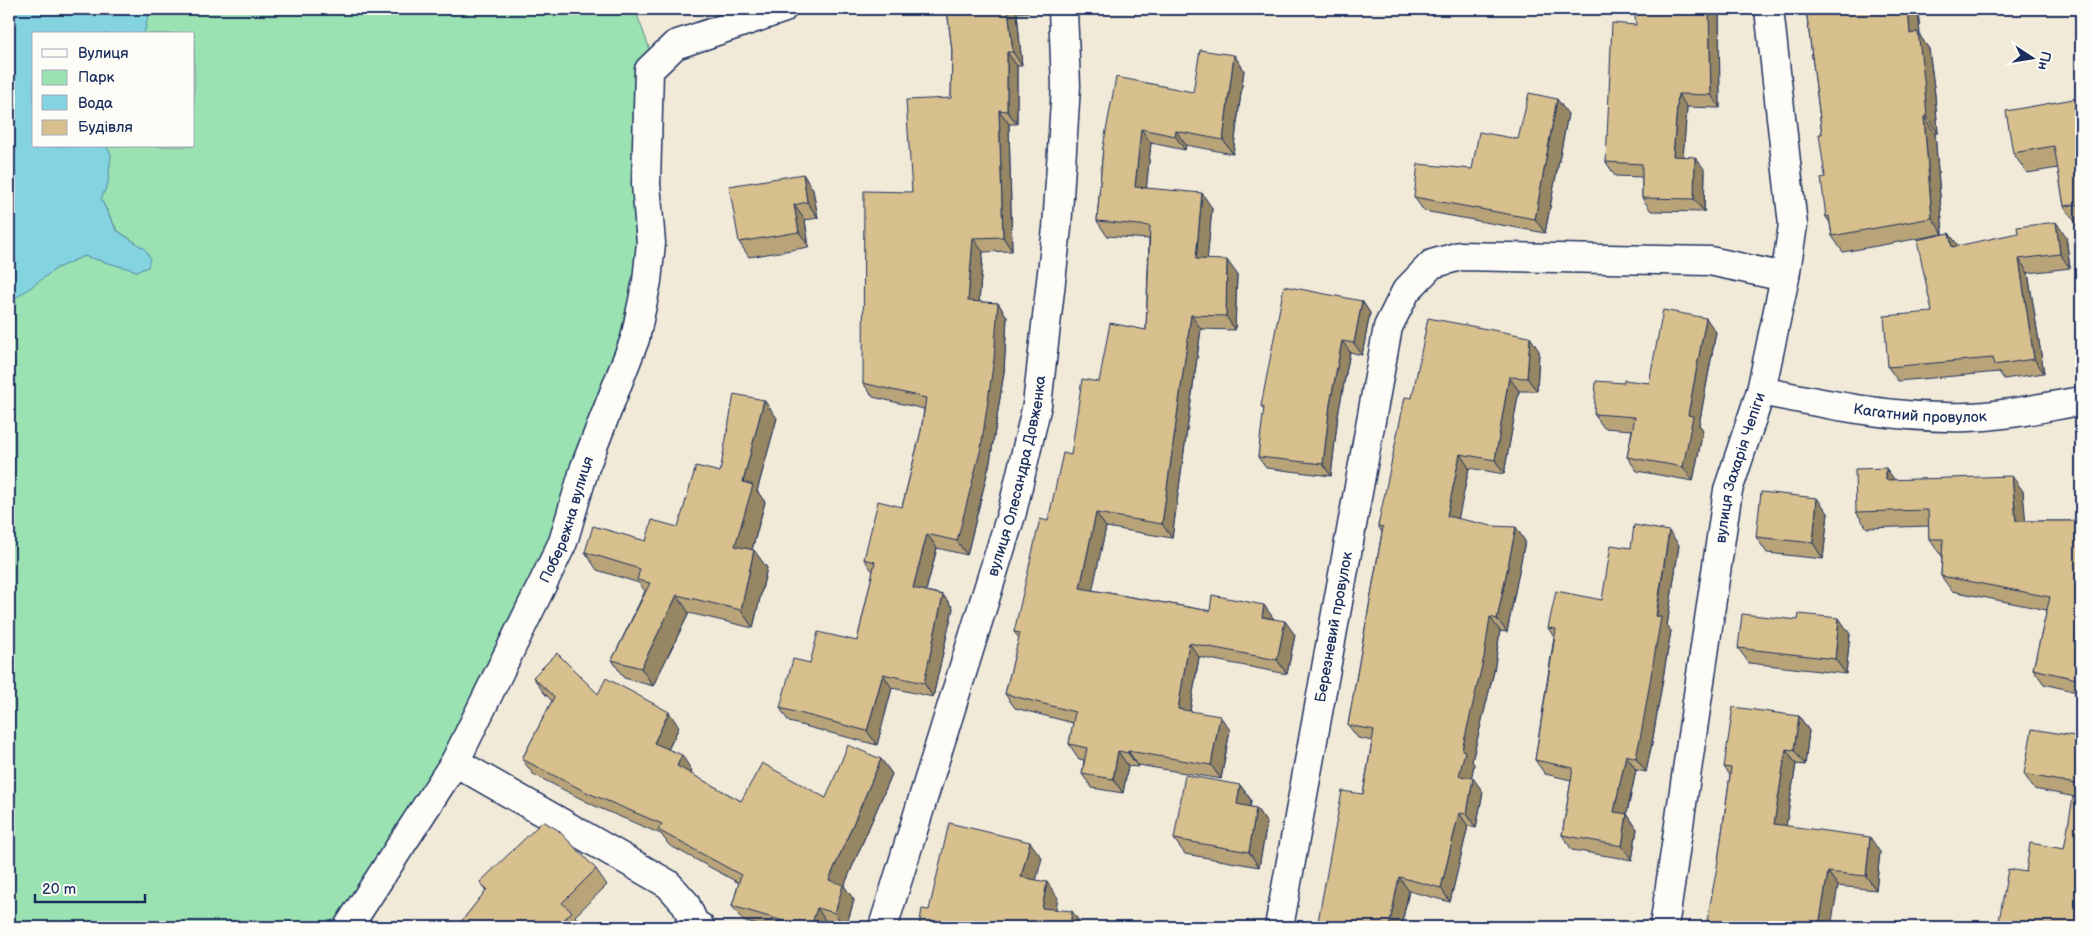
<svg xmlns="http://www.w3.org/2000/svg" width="2090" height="936" font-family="'Balsamiq Sans',sans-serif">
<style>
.green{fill:#9ae2b1;stroke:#5a8888}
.water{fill:#84d3e1;stroke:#5a91ad}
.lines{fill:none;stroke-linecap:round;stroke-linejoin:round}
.minor-casing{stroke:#1b2f5e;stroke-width:31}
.minor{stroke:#fdfcf7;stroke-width:28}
.wall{fill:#b9a47a;stroke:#1b2f5e}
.shaded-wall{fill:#968663;stroke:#1b2f5e}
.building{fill:#d7bf8e;stroke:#1b2f5e}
.labels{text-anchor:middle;stroke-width:4;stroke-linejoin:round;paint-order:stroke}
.street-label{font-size:15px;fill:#1b2f5e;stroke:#fdfcf7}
</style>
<rect width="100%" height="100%" fill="#f2ead8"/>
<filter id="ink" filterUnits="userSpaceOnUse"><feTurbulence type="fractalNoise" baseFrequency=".02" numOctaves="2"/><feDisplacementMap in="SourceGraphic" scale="10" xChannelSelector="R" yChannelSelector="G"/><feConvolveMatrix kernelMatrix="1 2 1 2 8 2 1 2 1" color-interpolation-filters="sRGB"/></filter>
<g filter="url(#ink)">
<!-- green -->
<path class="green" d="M159,9L188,11L192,9H635L649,47V70L642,203L627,331L523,612L425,789L343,927H9V303L57,268L84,256L137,271L148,267L145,249L117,230L101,199L108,183L111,154L106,146H194V34H144L148,16Z"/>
<!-- water -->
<path class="water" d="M9,9H159L148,16L144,34H34V146H106L111,154L108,183L101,199L116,230L145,249L150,258L148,267L137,271L84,256L57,268L9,303Z"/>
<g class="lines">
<!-- minor casing -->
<g class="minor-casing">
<g id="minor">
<path id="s1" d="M1761,391C1829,405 1897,419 1968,417C2006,416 2044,407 2081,401"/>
<path d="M455,762L668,884L685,903L695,925L700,927"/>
<path id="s2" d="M348,927L455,762L544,581L563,542L585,467L635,339L647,281L651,243L646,184L649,70L675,45L782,9"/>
<path id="s3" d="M883,927L1012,512L1037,405L1057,228L1066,86L1063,9"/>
<path id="s4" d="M1279,927L1388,327L1406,291L1432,264L1460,256L1710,261L1785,277"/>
<path id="s5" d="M1664,927L1728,490L1761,391L1785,277L1793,225L1769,9"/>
</g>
</g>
<!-- minor -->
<use href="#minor" class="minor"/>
</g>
<!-- wall -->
<path class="wall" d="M947,9H1030V12L1017,13L1022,66H1017V124H1009L1012,251L983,252L979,302L998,303L1007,317L1004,372L990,462L967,555L937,548L926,591L943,595L953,608L933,697L892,688L877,745L789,722L780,708L810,663L857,641L873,572L864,559L902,507L921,431L924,409L873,397L863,383L912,192L951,98L952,51Z
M1719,9L1720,108L1687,107L1683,156L1705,170L1704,212L1651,211L1642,198V177L1615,176L1606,162L1636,25Z
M1806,9H1918L1920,36L1929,49L1935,95L1938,133H1935L1943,234L1843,252L1832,236L1830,223L1826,217L1825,177L1822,134Z
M1234,55L1244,70L1233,154L1186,145L1185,150L1151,143L1146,188L1212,208L1207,260L1237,274L1235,330L1201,329L1172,538L1106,527L1092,590L1210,611L1274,619L1295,635L1287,674L1199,657L1190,711L1230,730L1221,779L1138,765V767L1128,766L1123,793L1092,788L1082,774L1084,760L1079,759L1069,744L1073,723L1015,708L1005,694L1019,638L1014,632L1048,521L1071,455L1099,382L1146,330L1149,239L1107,236L1097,221L1103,147L1193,92Z
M2081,102V225L2078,226L2064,206L2058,168L2027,173L2013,153Z
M1568,114L1545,233L1424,211L1414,197L1472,169Z
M803,174L813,190L818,218L805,220L809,247L749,257L739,242Z
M1949,233L1958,246L2066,236L2070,268L2028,273L2044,373L2004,379L1999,372L1898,381L1888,367L1932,312Z
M1362,301L1370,313L1362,355L1350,352L1338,415L1331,476L1266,468L1258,457L1264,410L1261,406Z
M1716,332L1699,425L1703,430L1693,481L1637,471L1627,457L1632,430L1604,428L1594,414L1624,383H1649Z
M1539,351L1537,391H1519L1504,474L1469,468L1458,519L1525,541L1507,632L1500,631L1494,671L1472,761L1474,765L1471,778L1483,792L1476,828L1468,826L1450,902L1409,891L1401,927L1363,794L1372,741L1358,738L1348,725L1382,532L1378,526L1412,398Z
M777,418L757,491L765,502L752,550L767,568L753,628L689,613L653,686L624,678L612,660L645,591L639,583L597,570L585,552L646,541L678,527L720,472Z
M1894,480L2023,491L2025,521H2080L2081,496V693L2044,684L2033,669L2047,610L1952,591L1941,576L1942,554H1940L1929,539V526L1867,528L1856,512Z
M1828,513L1823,559L1767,553L1756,537Z
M1679,545L1667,626L1671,631L1652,743L1646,772L1636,770L1627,814L1637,829L1632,860L1572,850L1562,835L1571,780L1545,774L1535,760L1554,637L1548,628L1602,600L1631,548Z
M1850,634L1846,674L1749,663L1738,648Z
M533,677L598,694L679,727L668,750L692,771L691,774L741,801L826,798L881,759L892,774L844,886L854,900L846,927H841L828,924L827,927H764L743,921L732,906L739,883L669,845L661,834L597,807L533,774L522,759L552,701L544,693Z
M1799,716L1809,731L1805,765L1796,764L1786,826L1880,852L1876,890L1838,886L1718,861L1730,775L1724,767Z
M2081,737V798L2034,789L2024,774Z
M1240,785L1251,800L1250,807L1256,808L1267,823L1259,867L1185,854L1174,839Z
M596,869L607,885L575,916L582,927H457L486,891L480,882Z"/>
<!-- shaded-wall -->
<path class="shaded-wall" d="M1008,9H1014L1017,13L1022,66L1013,52Z
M1709,9H1719L1720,108L1711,95Z
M1908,9H1918L1920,36L1929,49L1935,95L1938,133L1927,117L1910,34Z
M1007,52L1017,66V124L1007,111Z
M1234,55L1244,70L1233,154L1223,140Z
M1678,94L1687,107L1682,170L1673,156Z
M2079,98L2081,102V113Z
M1557,99L1568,114L1545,233L1535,219Z
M999,110L1009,124L1012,251L1003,237Z
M1924,117L1935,133L1943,234L1932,218Z
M1141,129L1151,143L1145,202L1135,187Z
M1176,131L1186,145L1185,150L1175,136Z
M1695,157L1705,170L1704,212L1694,199Z
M803,174L813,190L818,218L807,202Z
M1202,193L1212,208L1206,274L1196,259Z
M794,205L805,220L809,247L799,232Z
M2056,222L2066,236L2070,268L2060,254Z
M1949,233L1959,247H1952Z
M973,238L983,252L978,315L968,301Z
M2019,259L2028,273L2044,373L2034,359Z
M1227,260L1237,274L1235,330L1226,316Z
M1362,301L1370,313L1362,355L1354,343Z
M998,303L1007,317L1004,372L990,462L967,555L957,541Z
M1191,315L1201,329L1172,538L1162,524Z
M1706,318L1716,332L1699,425L1703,430L1693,481L1683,467L1688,415Z
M1530,337L1539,351L1537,391L1527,378Z
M1342,341L1350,352L1338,415L1331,476L1323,464L1330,404Z
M1509,377L1519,391L1504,474L1495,460Z
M764,400L777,418L757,491L765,502L748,564L735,546L743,482Z
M1460,454L1469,468L1456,530L1447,516Z
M1886,468L1897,483L1886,480Z
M2012,476L2023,491L2027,536L2016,521Z
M1817,498L1828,513L1823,559L1813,543Z
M1096,513L1106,527L1090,602L1080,588Z
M1516,527L1525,541L1507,632L1497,619Z
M1669,531L1679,545L1667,626L1671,631L1652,743L1646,772L1636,758Z
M927,534L937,548L923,602L913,588Z
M754,550L767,568L753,628L741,610Z
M677,595L689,613L653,686L641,668Z
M943,595L953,608L933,697L924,683Z
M1264,605L1274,619L1262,617Z
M1490,617L1500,631L1494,671L1472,761L1474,765L1469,790L1459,776L1462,750Z
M1839,618L1850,634L1846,674L1835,659Z
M1285,621L1295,635L1287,674L1277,660Z
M1189,643L1199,657L1188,723L1178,709Z
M883,674L892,688L877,745L867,731Z
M669,712L679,727L664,758L654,743Z
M1220,716L1230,730L1221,779L1211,765Z
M1799,716L1809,731L1805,765L1794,750Z
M1786,749L1796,764L1784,839L1774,824Z
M1118,751L1128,766L1123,793L1113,779Z
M1128,751L1138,765V767L1128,753Z
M682,755L692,771L688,781L677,766Z
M1626,755L1636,770L1624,827L1614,812Z
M881,759L892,774L844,886L854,900L846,927H844L835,913L829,880Z
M1473,778L1483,792L1476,828L1467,814Z
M1240,785L1251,800L1248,820L1237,804Z
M1256,808L1267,823L1259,867L1249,852Z
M1459,813L1468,826L1450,902L1441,888Z
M1627,814L1637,829L1632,860L1622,846Z
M1870,837L1880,852L1876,890L1866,876Z
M1030,842L1042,858L1033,893L1021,877Z
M1828,872L1838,886L1831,927H1820L1819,926Z
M1399,877L1409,891L1401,927H1389Z
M1047,882L1058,898L1053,924L1042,908Z
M817,908L828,924L827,927H811Z
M2081,909V927H2078Z
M1072,911L1083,927H1070Z"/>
<!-- building -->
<path class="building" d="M947,9H1008L1013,52H1007V111L999,110L1003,237L973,238L968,301L998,303L994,359L981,448L957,541L927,534L913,588L943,595L924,683L883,674L867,731L780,708L793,659L810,663L818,632L857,641L875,562L864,559L878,501L902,507L921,431L926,398L863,383L864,191L912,192L906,100L951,98L952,51Z
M1634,9H1709L1711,95L1678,94L1673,156L1695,157L1694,199L1642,198V164L1606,162L1612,23L1636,25Z
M1806,9H1908L1910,34L1918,32L1924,79L1927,117H1924L1932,218L1832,236L1829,216L1826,217L1821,178L1825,177L1819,134H1822Z
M1200,50L1234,55L1223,140L1176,131L1175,136L1141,129L1135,187L1202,193L1196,259L1227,260L1226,316L1191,315L1162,524L1096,513L1080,588L1210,611L1212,595L1264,605L1262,617L1285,621L1277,660L1189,643L1178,709L1220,716L1211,765L1128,751V753L1118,751L1113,779L1082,774L1087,748L1069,744L1075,712L1005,694L1020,633L1014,632L1040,519L1048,521L1063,453L1071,455L1082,379L1099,382L1110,323L1146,330L1150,226L1097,221L1103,147L1116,77L1193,92Z
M1529,93L1557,99L1535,219L1414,197L1418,164L1472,169L1479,132L1518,139Z
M2079,98L2081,113V204L2064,206L2054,146L2013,153L2006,111Z
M803,174L807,202L794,205L799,232L739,242L729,186Z
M2056,222L2060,254L2019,259L2034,359L1994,365L1993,358L1888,367L1884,316L1932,312L1917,240L1949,233L1952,247L2018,233L2017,227Z
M1284,286L1362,301L1354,343L1342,341L1330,404L1323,464L1258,457L1264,407L1261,406Z
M1663,310L1706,318L1688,415L1693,416L1683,467L1627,457L1635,417L1594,414L1596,381L1624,383V380L1649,383Z
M1428,318L1530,337L1527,378L1509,377L1495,460L1460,454L1447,516L1492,526L1516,527L1497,619L1490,617L1484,657L1462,750L1465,751L1459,776L1473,778L1467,814L1459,813L1441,888L1399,877L1389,927H1317L1342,791L1363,794L1374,730L1348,725L1383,527L1378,526L1405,397L1412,398Z
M734,394L764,400L743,482L753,485L735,546L754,550L741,610L677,595L641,668L612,660L650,583L637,580L640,569L585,552L593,526L646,541L652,520L678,527L696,466L720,472Z
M1886,468V480L2012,476L2016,521H2080L2081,496V680L2033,669L2050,597L1941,576L1943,539H1929L1928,510L1856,512L1855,469Z
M1761,492L1817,498L1813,543L1756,537Z
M1634,525L1669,531L1656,616L1661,617L1642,729L1636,758L1626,755L1614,812L1627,814L1622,846L1562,835L1573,768L1535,760L1556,629L1548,628L1556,591L1602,600L1611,545L1631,548Z
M1742,614L1798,620L1799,614L1839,618L1835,659L1738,648Z
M557,653L598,694L606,678L669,712L654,743L682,755L677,766L741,801L762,763L826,798L848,745L881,759L829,880L843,885L835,913L817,908L811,927H804L732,906L741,875L658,830L662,824L586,792L522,759L554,697L533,677Z
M1733,707L1799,716L1794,750L1786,749L1774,824L1870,837L1866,876L1828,872L1819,926L1826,927H1706L1718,861L1731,768L1724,767Z
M2032,729L2081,737V785L2024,774Z
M1185,775L1240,785L1237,804L1256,808L1249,852L1174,839Z
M2073,797L2081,799V909L2078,927H1998L2008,869L2026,872L2030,843L2064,849Z
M543,821L558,830L596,869L562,903L572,912L556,927H457L487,889L480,882Z
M949,823L1030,842L1021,877L1047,882L1042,908L1072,911L1070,927H919L922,909L929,910Z"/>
</g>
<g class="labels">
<!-- street labels -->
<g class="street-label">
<text dy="5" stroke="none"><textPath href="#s1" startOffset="161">Кагатний провулок</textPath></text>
<text dy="5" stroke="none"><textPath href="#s5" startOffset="466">вулиця Захарія Чепіги</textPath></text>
<text dy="5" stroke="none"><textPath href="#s3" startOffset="471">вулиця Олесандра Довженка</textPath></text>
<text dy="5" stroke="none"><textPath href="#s2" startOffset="464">Побережна вулиця</textPath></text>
<text dy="5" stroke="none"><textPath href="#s4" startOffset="305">Березневий провулок</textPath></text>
</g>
</g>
<!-- margin -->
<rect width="2090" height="936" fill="none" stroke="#fdfcf7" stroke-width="30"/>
<rect x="15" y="15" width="2060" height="906" fill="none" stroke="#1b2f5e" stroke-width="2" filter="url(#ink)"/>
<!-- legend -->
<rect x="32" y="32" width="162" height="115" fill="#fdfcf7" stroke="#a3aaba"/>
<rect x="42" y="49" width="25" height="8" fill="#fdfcf7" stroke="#a3aaba"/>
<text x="78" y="58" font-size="15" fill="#1b2f5e">Вулиця</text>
<rect x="42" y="70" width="25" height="15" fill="#9ae2b1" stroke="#a3aaba"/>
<text x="78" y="82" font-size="15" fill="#1b2f5e">Парк</text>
<rect x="42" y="95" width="25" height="15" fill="#84d3e1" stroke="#a3aaba"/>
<text x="78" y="108" font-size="15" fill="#1b2f5e">Вода</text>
<rect x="42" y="120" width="25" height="15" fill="#d7bf8e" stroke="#a3aaba"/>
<text x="78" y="132" font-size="15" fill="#1b2f5e">Будівля</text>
<!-- north arrow -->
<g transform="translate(2032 58) rotate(102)" stroke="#fdfcf7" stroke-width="4" paint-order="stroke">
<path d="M0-4L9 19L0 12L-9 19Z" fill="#1b2f5e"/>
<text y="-8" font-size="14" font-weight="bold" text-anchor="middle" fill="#1b2f5e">Пн</text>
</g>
<!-- scale -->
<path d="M35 894v8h110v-8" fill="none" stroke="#1b2f5e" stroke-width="2.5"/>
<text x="42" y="894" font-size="15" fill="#1b2f5e" stroke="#fdfcf7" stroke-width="4" paint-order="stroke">20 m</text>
</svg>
